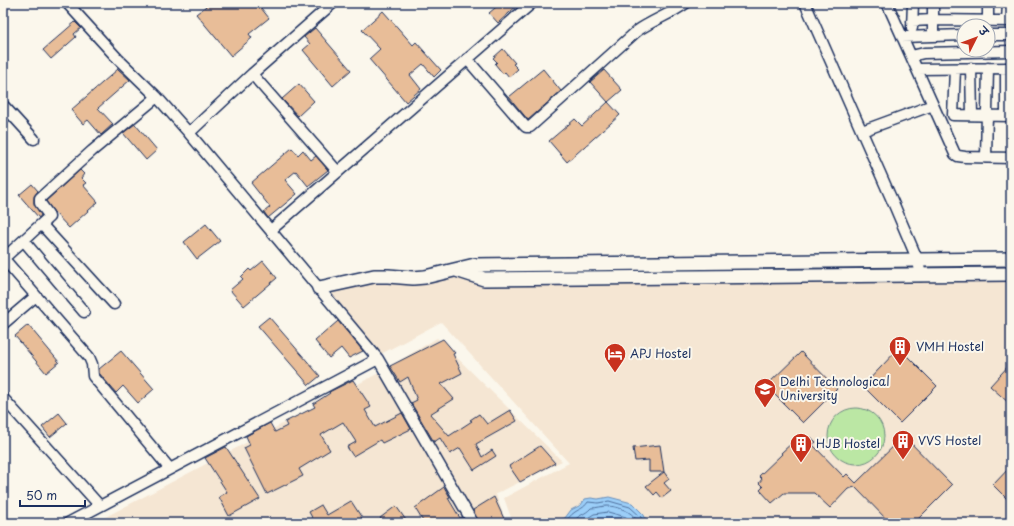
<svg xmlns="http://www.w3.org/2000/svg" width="1014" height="526" font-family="'Playpen Sans','Playpen Sans Deva',sans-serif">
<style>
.built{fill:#f5e6d3}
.green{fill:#bbe7a4;stroke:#6b8b81}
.water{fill:#9bcef8;stroke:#688eba}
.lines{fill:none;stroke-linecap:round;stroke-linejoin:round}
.shore{stroke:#4e6f9c;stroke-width:1}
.building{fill:#e8bd98;stroke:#1b2f5e}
.minor-casing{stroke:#1b2f5e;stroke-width:13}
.tertiary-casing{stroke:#1b2f5e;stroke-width:16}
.minor{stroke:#fbf7ec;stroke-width:10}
.tertiary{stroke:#fbf7ec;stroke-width:13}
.labels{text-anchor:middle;stroke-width:4;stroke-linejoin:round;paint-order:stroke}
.poi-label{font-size:12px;fill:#1b2f5e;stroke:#fbf7ec;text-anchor:start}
</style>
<rect width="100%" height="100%" fill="#fbf7ec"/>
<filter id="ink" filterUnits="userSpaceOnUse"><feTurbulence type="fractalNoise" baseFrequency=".025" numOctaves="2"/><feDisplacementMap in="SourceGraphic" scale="8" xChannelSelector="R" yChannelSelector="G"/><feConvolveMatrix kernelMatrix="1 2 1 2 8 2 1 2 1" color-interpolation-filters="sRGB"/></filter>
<g filter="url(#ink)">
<!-- built -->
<path class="built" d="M883,268L1011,270V523H513L504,498L569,463L441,322L381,354L319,288L385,272Z
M437,338L562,461L496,494L506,523H94L377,374Z"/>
<!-- green -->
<path class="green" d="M828 436a28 28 0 1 1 56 0a28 28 0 1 1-56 0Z"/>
<!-- water -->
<path class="water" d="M609,497L632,503L644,515L647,523H557L560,520L565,518L571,510L581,505L585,499L591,498L598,499Z"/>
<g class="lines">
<!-- shore -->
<path class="shore" d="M563,523C568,520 570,515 575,512C581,508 583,509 588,502L598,503L609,501L630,507L641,517L642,523
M572,523C579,514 585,515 591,508C597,508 602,506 607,506C617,506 636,512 637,523
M580,523L594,514L608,512L626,517L631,523"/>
</g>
<!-- building -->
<path class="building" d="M210,3H257L269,18L249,34L252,38L231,56L196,14Z
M501,3H520L498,23L489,13Z
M383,11L413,45L416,42L441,70L434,77L423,64L410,75L421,89L406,102L369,59L380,49L362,30Z
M75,22L81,28L74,34L76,37L51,59L43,50Z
M315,28L351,70L333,86L303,50L310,44L304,37Z
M503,49L515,63L513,64L518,69L509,77L505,72L503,74L495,64L497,62L493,58Z
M118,69L130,80L98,108L113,124L101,135L88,120L83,124L71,110Z
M543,69L561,91L528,120L509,97Z
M604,70L622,90L608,102L590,82Z
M299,84L314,101L298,116L282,99Z
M608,102L620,115L567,162L549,141L575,119L582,126Z
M135,124L157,150L146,160L123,133Z
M292,148L298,155L303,150L311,160L316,156L328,170L308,186L296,171L285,180L297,194L268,218L264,212L270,207L251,183Z
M80,170L84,174L81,178L86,183L83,185L98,202L69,228L54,212L46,201Z
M32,184L38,191L34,196V203L41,215L39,218L19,195Z
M206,224L220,241L197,259L184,242Z
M263,261L277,278L244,306L230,290L243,279L241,277L249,269L251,271Z
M269,317L320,376L309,385L258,326Z
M338,321L363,351L349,358L341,348L329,358L315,341Z
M28,325L59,362L46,373L15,336Z
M443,339L455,353L453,354L462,373L441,384L454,399L430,414L449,436L472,421L470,420L479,414L487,424L510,410L517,421L476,444L482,457L492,450L496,456L474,470L460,448L450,454L440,438L434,442L411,403L417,400L408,377L400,382L390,366Z
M899,348L937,386L900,423L863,386Z
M121,351L154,389L138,403L123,386L116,393L99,373V369Z
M801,352L837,389L803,423L766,386Z
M1011,363V405L990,386Z
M353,380L371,407L365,410L375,427L402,413L411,429L382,443L380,440L353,456L347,447L356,442L343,422L321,435L330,450L299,469L303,476L267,494L244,448L250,445L246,436L270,423L275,432L287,426L285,422L315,407L313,404L330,393L329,392Z
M59,413L67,423L50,437L42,427Z
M904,436L952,485L914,523H890L855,487L848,489L830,508L814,493H784L772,503L760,490L763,487L759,483L762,479L759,476L782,454L781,453L793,442L801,443L807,438L811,437L816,442L813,445L844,477L847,474L856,483Z
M660,445L664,472H649V460L635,461L633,448Z
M540,446L555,463L520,482L509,466Z
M226,447L260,499L229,516L219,497L227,492L205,458Z
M1011,466V503L993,485Z
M664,472L669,479L664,483L671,491L662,498L657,492L654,495L646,486Z
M444,487L450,497L448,498L460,518L462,517L465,523H424L415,508Z
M494,497L506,523H479L473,510Z
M351,501L362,518L354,523H315L309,512L321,505L327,515Z
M396,506L408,523H384L380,518Z"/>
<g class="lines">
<!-- minor casing -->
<g class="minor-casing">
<path id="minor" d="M67,3L118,59L157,97L189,133L378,359L473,523
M333,3L252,74L338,172
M805,3L895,207L918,261L921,276
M887,3L955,154L958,156L965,157L1011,158
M933,3V35
M988,3V20
M912,21L933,20L1011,21
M1007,21L1008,3
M912,28L913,3
M988,35H1011
M902,37L964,35
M911,56L924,53L1011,51
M467,59L524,125L526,127H530L637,31C653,20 671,14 686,3
M971,68L972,115
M1006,68V115
M917,69L1011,68
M955,69L953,115L1011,116
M3,105L34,139
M862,131L933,105
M189,133L252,74
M986,157L988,68
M42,225L114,304
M271,230L532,3
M24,241L84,312
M3,259L49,217L48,214L40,203V198L92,151L157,97
M4,259L89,357L92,364L93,376L170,469
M3,324L36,296
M3,398L100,506
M68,523L378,359"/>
</g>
<!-- tertiary casing -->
<g class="tertiary-casing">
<path id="tertiary" d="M456,270L484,279L1011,274
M319,288L374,276H388L413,278L425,277L475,265L1011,259"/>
</g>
<!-- minor -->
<use href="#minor" class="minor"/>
<!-- tertiary -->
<use href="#tertiary" class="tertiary"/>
</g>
</g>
<!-- icons -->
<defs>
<g id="building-pin" transform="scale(1.15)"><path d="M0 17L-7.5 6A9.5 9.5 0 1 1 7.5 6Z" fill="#c8321e" stroke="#fbf7ec"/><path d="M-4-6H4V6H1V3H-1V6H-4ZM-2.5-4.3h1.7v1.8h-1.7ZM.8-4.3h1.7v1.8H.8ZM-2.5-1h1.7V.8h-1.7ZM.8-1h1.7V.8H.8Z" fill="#fff"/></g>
<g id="hotel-pin" transform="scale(1.15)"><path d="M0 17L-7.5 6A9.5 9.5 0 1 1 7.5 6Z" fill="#c8321e" stroke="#fbf7ec"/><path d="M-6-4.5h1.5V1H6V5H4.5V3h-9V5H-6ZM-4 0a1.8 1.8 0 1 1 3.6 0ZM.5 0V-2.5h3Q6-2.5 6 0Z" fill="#fff"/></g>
<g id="university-pin" transform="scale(1.15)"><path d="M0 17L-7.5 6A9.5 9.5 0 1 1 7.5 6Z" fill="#c8321e" stroke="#fbf7ec"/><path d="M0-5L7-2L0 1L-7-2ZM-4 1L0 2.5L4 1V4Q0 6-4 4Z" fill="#fff"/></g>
</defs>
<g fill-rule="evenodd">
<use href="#building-pin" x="900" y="347"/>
<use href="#hotel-pin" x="615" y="354"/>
<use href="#university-pin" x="765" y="389"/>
<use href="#building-pin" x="903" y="441"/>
<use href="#building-pin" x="801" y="444"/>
</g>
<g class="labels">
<!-- poi labels -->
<g class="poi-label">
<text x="916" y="351">VMH Hostel</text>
<text x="630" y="358">APJ Hostel</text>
<text x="780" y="386">Delhi Technological<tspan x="780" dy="14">University</tspan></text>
<text x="918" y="445">VVS Hostel</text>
<text x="816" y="448">HJB Hostel</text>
</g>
</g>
<!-- margin -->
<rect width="1014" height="526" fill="none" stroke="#fbf7ec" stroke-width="16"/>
<rect x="8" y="8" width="998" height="510" fill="none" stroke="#1b2f5e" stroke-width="1.5" filter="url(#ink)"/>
<!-- north arrow -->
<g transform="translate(976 38) rotate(48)"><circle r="19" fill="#fbf7ec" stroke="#a1a7b3"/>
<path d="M0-3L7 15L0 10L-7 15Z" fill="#c8321e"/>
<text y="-6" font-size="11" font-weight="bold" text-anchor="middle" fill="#1b2f5e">उ</text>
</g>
<!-- scale -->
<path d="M20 500v6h65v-6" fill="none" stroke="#1b2f5e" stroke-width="2"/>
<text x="26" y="500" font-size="12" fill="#1b2f5e" stroke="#fbf7ec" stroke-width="3" paint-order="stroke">50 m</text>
</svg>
